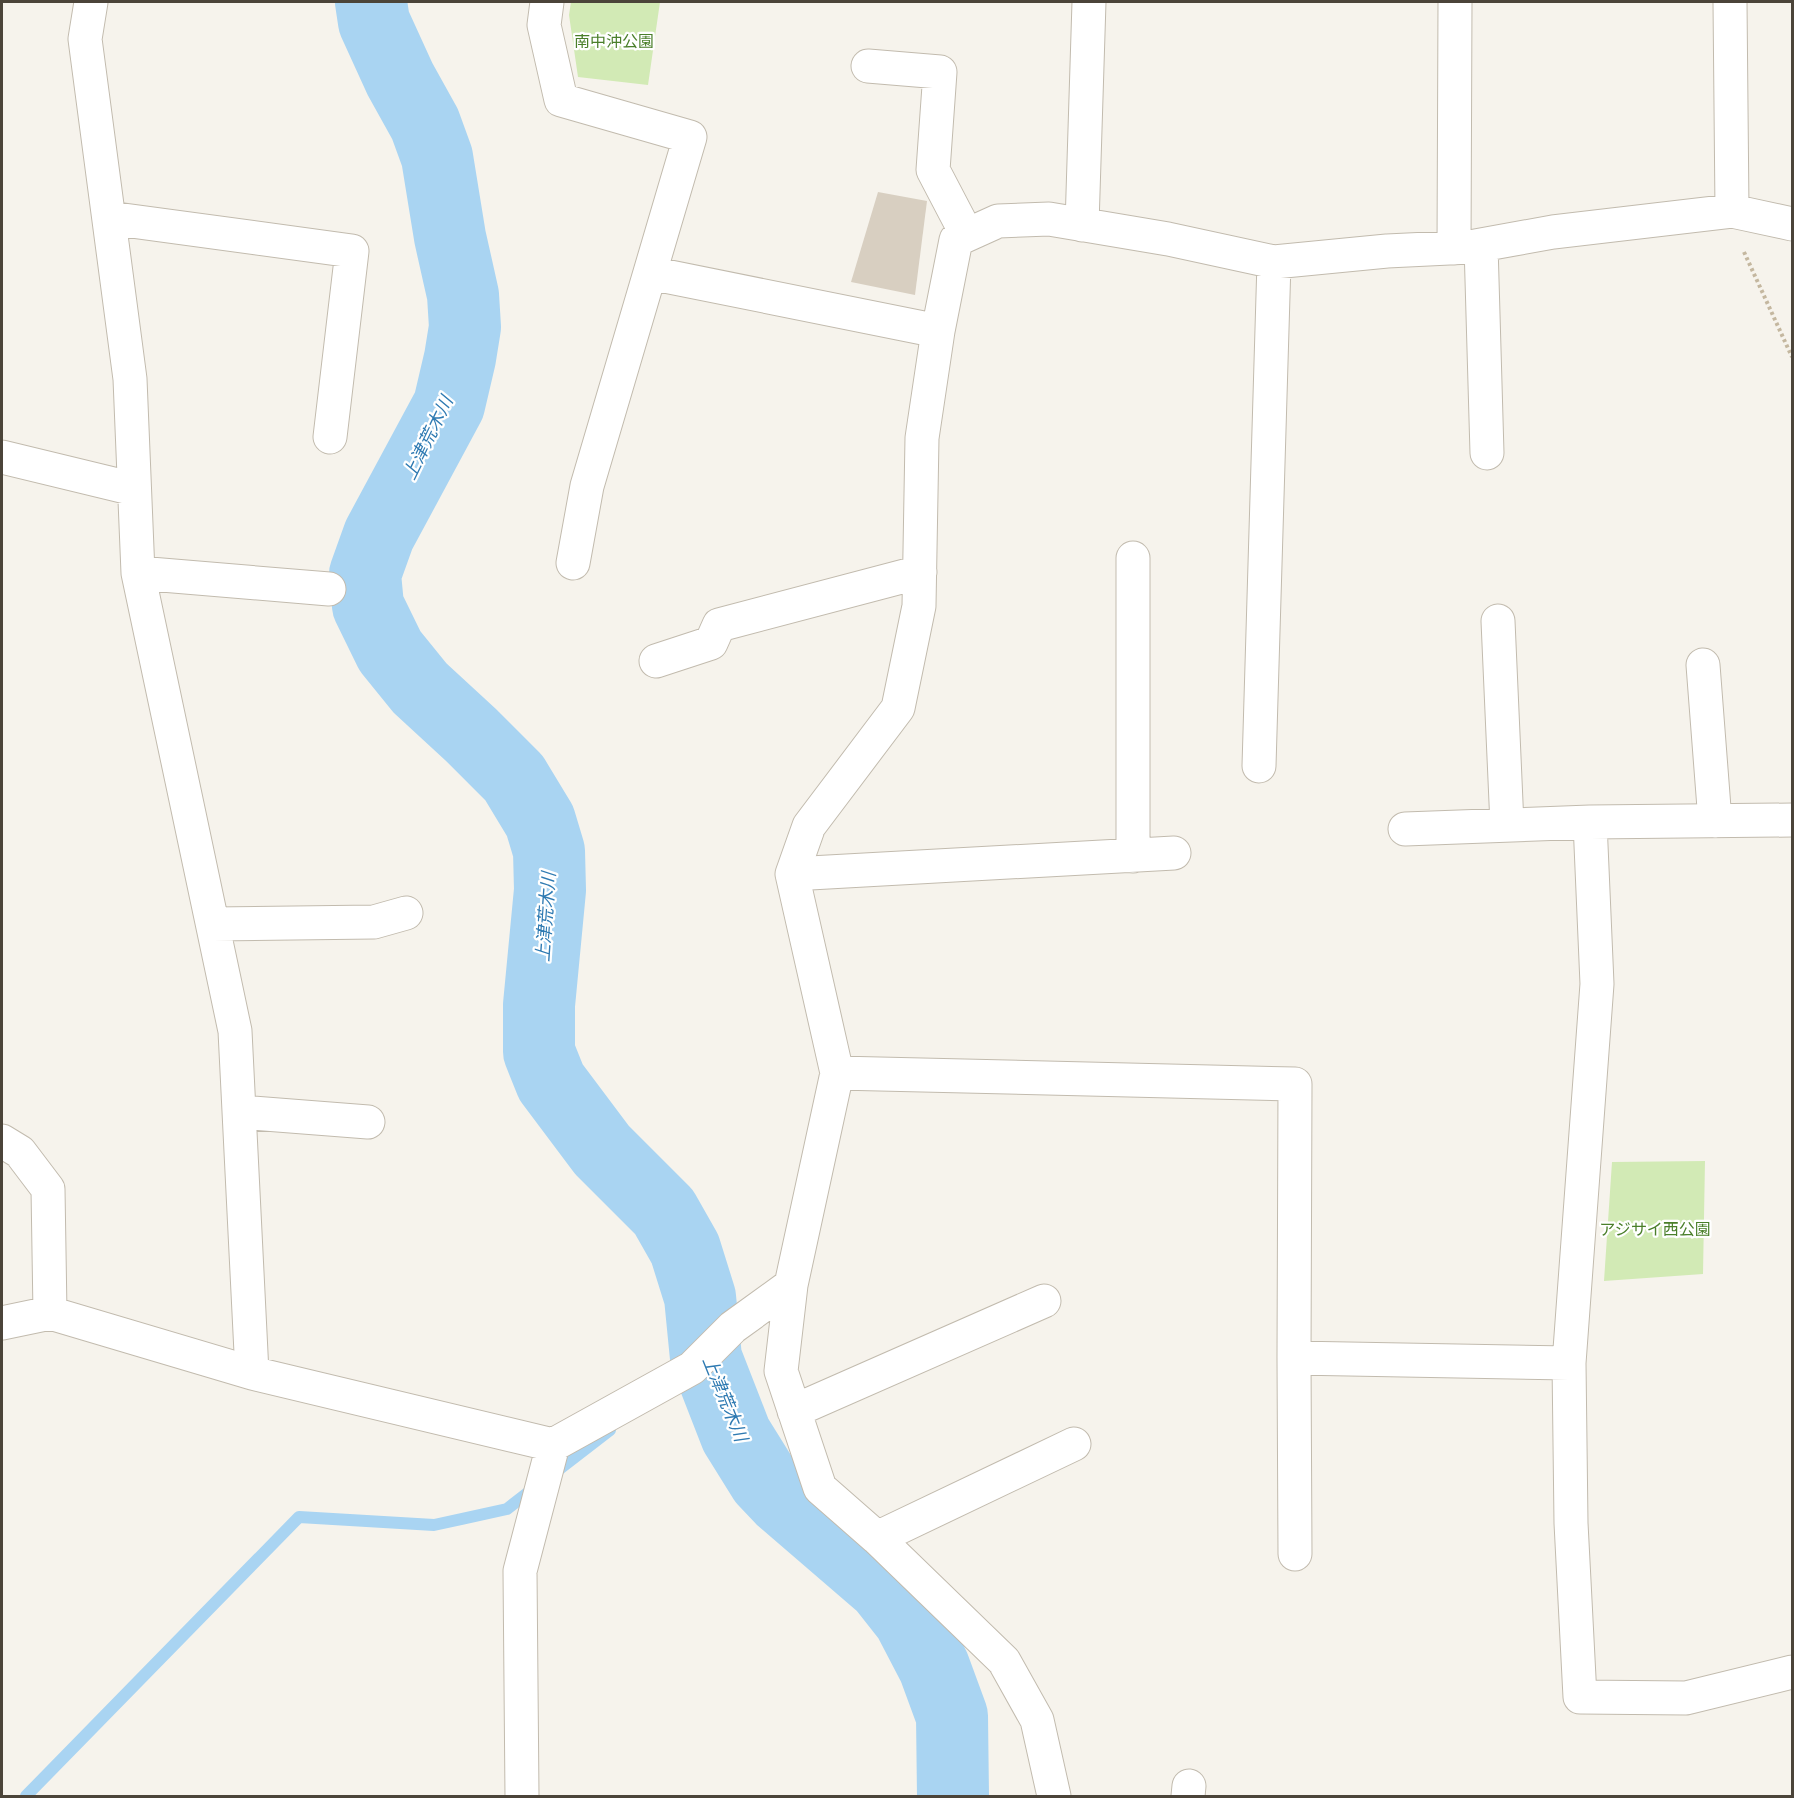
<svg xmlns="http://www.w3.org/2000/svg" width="1794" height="1798" font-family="'Fira Sans Condensed','Noto Sans JP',sans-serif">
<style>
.green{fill:#d2eab5}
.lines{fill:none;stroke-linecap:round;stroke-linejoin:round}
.stream{stroke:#a9d4f2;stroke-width:12}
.river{stroke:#a9d4f2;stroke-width:72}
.building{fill:#d8cfc1}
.minor-casing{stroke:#c2bbae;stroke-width:35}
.path{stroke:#c4b79f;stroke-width:4;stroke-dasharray:3 3;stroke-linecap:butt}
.minor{stroke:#fff;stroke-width:33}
.labels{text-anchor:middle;stroke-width:4.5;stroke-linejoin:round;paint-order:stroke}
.park-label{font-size:16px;fill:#4a7f2a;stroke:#fff}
.water-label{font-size:18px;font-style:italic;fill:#2e7ab2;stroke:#fff}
</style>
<rect width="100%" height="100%" fill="#f6f3ec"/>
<!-- green -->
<path class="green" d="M571,2H660L648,85L578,77L569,15Z
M1705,1161L1703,1274L1604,1281L1612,1162Z"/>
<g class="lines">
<!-- stream -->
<path class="stream" d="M553,1474L610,1430
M26,1796L299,1517L434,1525L507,1509L534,1488"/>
<!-- river -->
<path class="river" d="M371,2L374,22L400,79L425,124L437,157L450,237L463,295L465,327L460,358L449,405L379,535L365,574L368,606L390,651L420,688L471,735L514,778L540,821L549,851L550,890L539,1005V1052L551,1082L602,1150L664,1212L685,1249L700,1297L706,1358L736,1435L764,1480L782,1499L883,1586L909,1619L934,1667L952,1716L953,1796"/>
</g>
<!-- building -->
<path class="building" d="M878,192L927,201L915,295L851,282Z"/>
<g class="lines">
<!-- minor casing -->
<g class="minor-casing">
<path id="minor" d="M91,2L85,39L130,379L138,573L235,1031L252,1373
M547,2L544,25L561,100L690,137L587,486L573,563
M1730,2L1732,211
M868,66L940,72L933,170L967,235
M109,218L352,251L330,437
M1082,225L1089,2
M1481,245L1487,453
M1454,248L1455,2
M650,273L938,331
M2,457L134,489
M138,573L329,589
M1498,621L1507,825
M656,661L711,643L719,625L920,572
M1703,665L1715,821
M1259,766L1274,262
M1792,820L1590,822L1597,984L1569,1363L1571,1523L1580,1697L1686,1698L1792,1672
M1405,829L1590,822
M1133,856V558
M792,874L1174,853
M213,924L374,922L406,913
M837,1073L1295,1084L1294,1358L1569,1363
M239,1112L368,1122
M2,1141L20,1152L48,1189L50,1313
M791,1285L781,1371L820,1488L877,1538L1004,1661L1037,1720L1054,1796
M2,1323L50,1313L252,1373L553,1445L692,1368L733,1327L791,1285L837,1073L792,874L809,826L898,708L919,606L922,438L938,331L956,240L998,221L1049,219L1168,239L1274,262L1387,251L1470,247L1553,232L1732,211L1792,224
M1294,1358L1295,1554
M794,1411L1044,1301
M877,1538L1074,1444
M522,1796L520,1571L553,1445
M1188,1796L1189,1786"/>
</g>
<!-- path -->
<path class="path" d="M1744,252L1792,357"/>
<!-- minor -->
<use href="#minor" class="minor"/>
</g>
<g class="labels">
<!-- park labels -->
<g class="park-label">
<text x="614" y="47">南中沖公園</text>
<text x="1655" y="1235">アジサイ西公園</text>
</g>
<!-- water labels -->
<g class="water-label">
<text transform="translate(428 438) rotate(-64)" y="6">上津荒木川</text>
<text transform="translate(546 917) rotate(-86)" y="6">上津荒木川</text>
<text transform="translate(725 1399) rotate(68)" y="6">上津荒木川</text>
</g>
</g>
<!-- border -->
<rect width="1794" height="1798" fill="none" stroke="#4b4439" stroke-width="6"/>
</svg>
